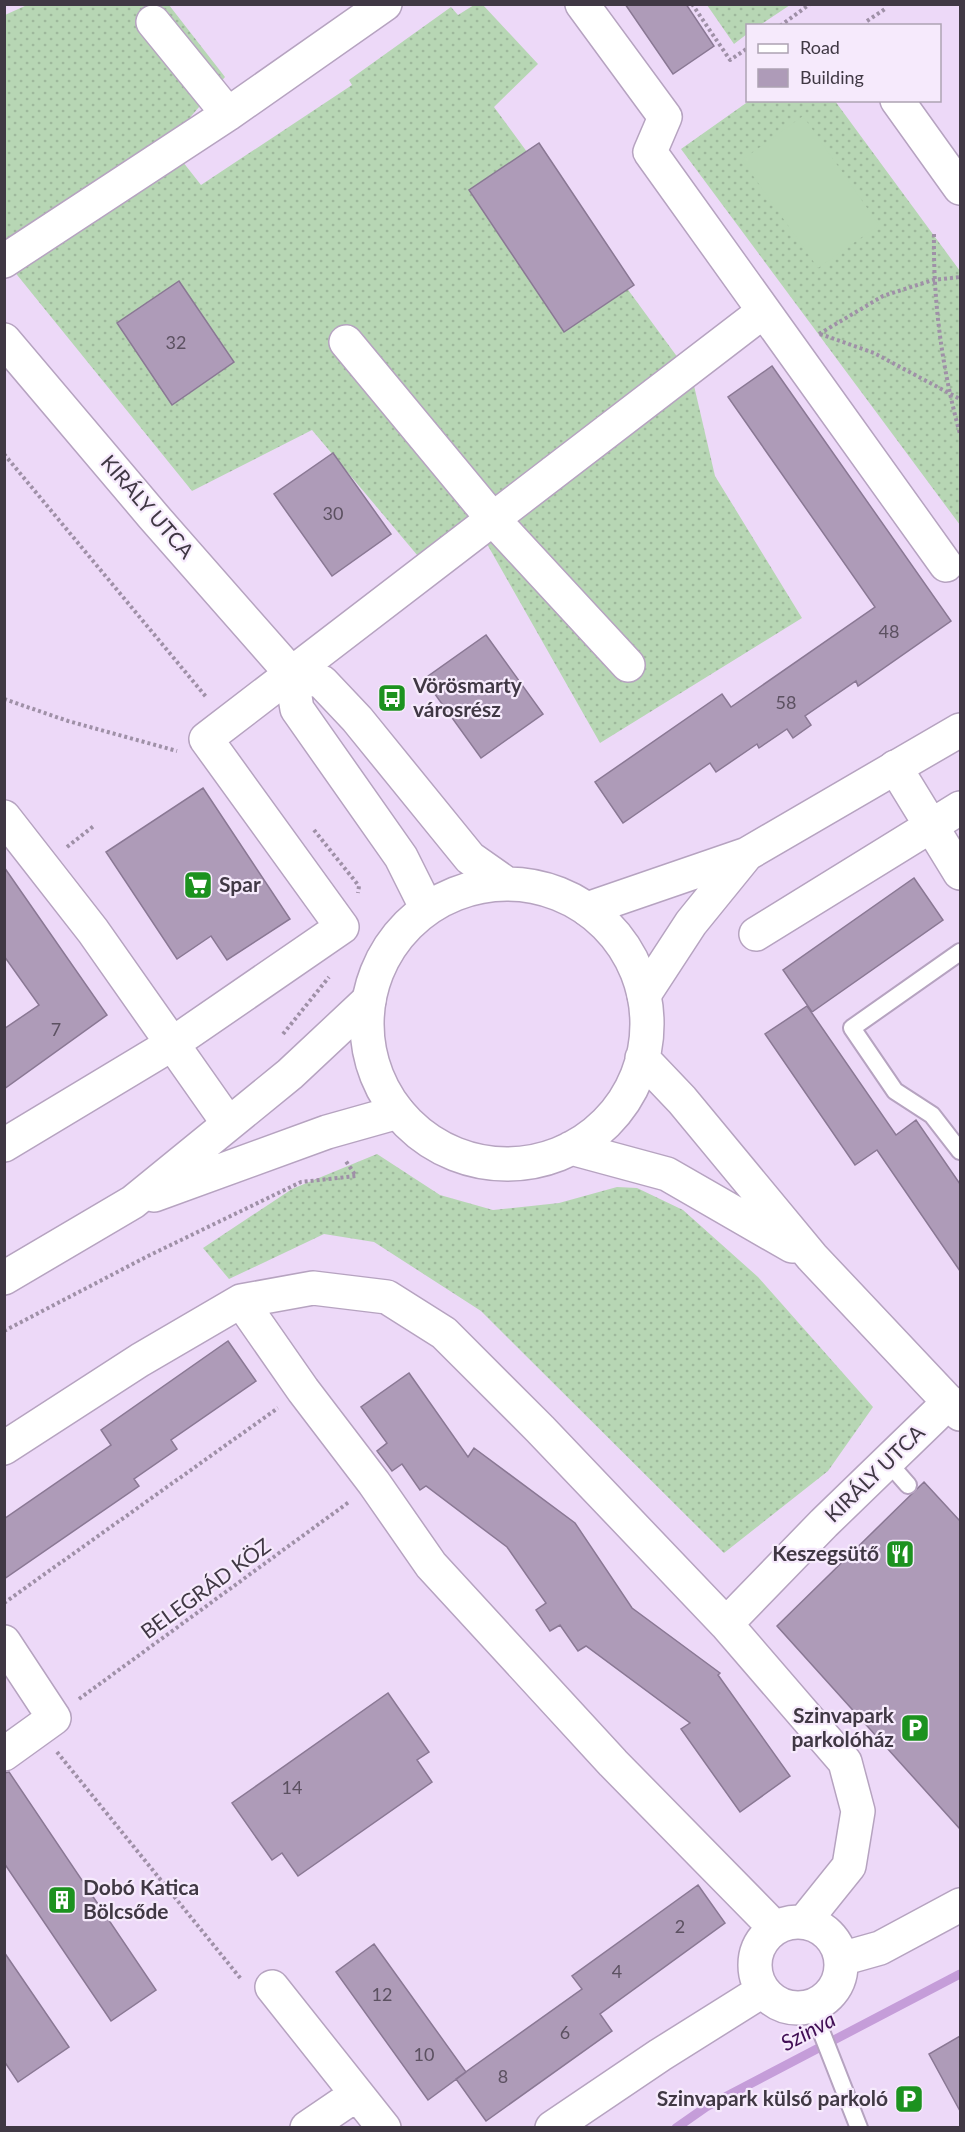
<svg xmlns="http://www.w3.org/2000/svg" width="965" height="2132" font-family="Lato,sans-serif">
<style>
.grass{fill:url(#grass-dots)}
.pitch{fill:#b7d6b4}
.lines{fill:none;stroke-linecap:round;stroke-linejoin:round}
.stream{stroke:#c59dd9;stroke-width:9}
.building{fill:#ae9bb8;stroke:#8a7894;stroke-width:1.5}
.service-casing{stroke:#b6a3c0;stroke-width:20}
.minor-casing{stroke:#b6a3c0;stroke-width:36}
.tertiary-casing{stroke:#b6a3c0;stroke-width:36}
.secondary-casing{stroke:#b6a3c0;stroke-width:36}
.primary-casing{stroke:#b6a3c0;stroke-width:36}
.path{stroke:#9f90a7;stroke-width:4;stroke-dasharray:3 3;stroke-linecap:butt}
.service{stroke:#fff;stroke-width:16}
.minor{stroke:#fff;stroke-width:33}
.tertiary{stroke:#fff;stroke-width:33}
.secondary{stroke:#fff;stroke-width:33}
.primary{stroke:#fff;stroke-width:33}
.labels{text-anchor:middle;stroke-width:4.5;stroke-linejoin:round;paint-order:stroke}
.number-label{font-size:18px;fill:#5c5161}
.street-label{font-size:21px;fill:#403844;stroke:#f6eafc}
.poi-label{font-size:21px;font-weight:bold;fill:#403844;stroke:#f6eafc;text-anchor:start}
.water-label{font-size:22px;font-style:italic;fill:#410e55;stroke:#f6eafc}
</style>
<defs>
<pattern id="grass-dots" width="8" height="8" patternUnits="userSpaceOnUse" patternTransform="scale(1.5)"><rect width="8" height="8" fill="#b7d6b4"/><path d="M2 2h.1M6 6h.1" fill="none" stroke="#9eb89c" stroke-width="1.8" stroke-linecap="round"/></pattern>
</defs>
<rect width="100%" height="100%" fill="#edd9f8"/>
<!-- grass -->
<path class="grass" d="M27,5H169L225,77L168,143L201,185L352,85L349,80L451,7L458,15L474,5H483L538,64L494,107L692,377L715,476L802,618L600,743L483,537L423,562L312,430L192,491L5,260V15Z
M707,5H790L760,25L748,26L747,34L734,44Z
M749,101H835L960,271V525L681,149Z
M377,1154L440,1195L493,1210L559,1203L617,1187L637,1188L683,1210L758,1277L873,1407L828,1471L724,1553L481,1311L374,1242L324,1234L229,1279L203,1248L292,1189Z"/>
<!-- pitch -->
<path class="pitch" d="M803,116L879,225L818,268L742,160Z"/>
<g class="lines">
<!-- stream -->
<path class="stream" d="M676,2128L706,2107L960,1974"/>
</g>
<!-- building -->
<path class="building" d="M625,4H686L714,46L673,74Z
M539,143L634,285L564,332L469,190Z
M179,281L234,362L172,405L117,323Z
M772,366L951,621L858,686L856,681L805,716L811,725L793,738L787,729L759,748L757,744L716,772L710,763L623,823L595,782L722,694L731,707L875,607L728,397Z
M333,453L391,534L332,576L274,494Z
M486,635L543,714L481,758L424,679Z
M203,788L290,919L227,960L211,936L177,959L106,852Z
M4,867L107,1015L4,1089V1029L39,1005L4,956Z
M914,878L943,920L812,1012L783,970Z
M807,1006L896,1135L916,1120L960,1184V1271L877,1150L855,1165L765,1034Z
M228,1341L256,1381L171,1440L177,1449L134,1479L139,1486L4,1579V1519L111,1445L101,1430Z
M409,1373L468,1457L474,1448L575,1523L632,1608L720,1673L718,1675L790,1776L740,1812L681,1729L690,1723L586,1646L578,1651L560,1625L550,1631L536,1610L546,1603L507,1547L426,1486L420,1490L402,1464L392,1471L377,1451L387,1443L361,1407Z
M924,1482L960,1521V1829L777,1626Z
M388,1693L429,1752L417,1760L432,1782L298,1876L282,1853L272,1860L232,1803Z
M9,1772L156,1990L111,2021L4,1863V1773Z
M698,1885L725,1923L600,2014L612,2031L486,2121L456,2079L582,1989L572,1976Z
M374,1944L466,2072L428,2100L336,1972Z
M4,1952L69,2047L18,2082L4,2061Z
M960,2036V2111L929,2054Z"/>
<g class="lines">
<!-- service casing -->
<g class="service-casing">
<path id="service" d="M960,952L852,1028L895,1091L932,1115L960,1151
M887,1461L908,1485
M812,2008L859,2128"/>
</g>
<!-- minor casing -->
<g class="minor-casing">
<path id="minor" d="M582,4L665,117L650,152L946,565
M153,22L228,114
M897,100L960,188
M4,261L228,114L385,4
M346,342L492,518L628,665
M895,767L960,873
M4,817L93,931L228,1123
M756,934L960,808
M4,1145L172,1044L342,927L206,739L764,311
M241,1301L303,1390L374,1483L431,1565L613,1763L775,1928
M4,1448L140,1360L241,1301L313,1288L387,1297L444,1333L540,1429L726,1624L845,1762L858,1811L849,1866L804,1922
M726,1624L824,1523L949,1402
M4,1642L54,1718L4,1754
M755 1965a43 43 0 1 1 86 0a43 43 0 1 1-86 0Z
M841,1959L880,1948L960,1905
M272,1987L384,2128
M307,2128L357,2094
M552,2128L660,2055L762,1991"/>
</g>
<!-- tertiary casing -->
<g class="tertiary-casing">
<path id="tertiary" d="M587,909L747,854L960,730
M644,995L691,923L747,854"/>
</g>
<!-- secondary casing -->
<g class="secondary-casing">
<path id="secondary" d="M154,1195L327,1132L398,1112
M4,1278L133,1202L290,1074L369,1000"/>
</g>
<!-- primary casing -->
<g class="primary-casing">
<path id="primary" d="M4,340L153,516L291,673L297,709L401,857L427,909
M291,673L322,682L357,719L470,858L507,884
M367 1024a140 140 0 1 1 280 0a140 140 0 1 1-280 0Z
M642,1058L682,1100L812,1257L960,1414
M571,1148L667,1174L792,1246"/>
</g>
<!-- path -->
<path class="path" d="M692,4L730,60L748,48
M867,21L885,9
M780,26L810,4
M934,234C933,301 942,369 960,434
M819,334L883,296L933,280L960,277
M820,334L874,353L960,399
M4,454L207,698
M4,699L68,721L177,751
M314,830L359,886L358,893
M67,847L95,825
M283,1034L329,977
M4,1331L148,1256L301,1182L356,1176L345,1160
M4,1603L278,1408
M79,1699L349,1502
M57,1752L241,1979"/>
<!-- service -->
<use href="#service" class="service"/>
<!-- minor -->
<use href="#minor" class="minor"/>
<!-- tertiary -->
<use href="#tertiary" class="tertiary"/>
<!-- secondary -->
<use href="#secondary" class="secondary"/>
<!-- primary -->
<use href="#primary" class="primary"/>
</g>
<!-- icons -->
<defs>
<g id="bus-square" transform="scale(1.5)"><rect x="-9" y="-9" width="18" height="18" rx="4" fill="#1c921f" stroke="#f6eafc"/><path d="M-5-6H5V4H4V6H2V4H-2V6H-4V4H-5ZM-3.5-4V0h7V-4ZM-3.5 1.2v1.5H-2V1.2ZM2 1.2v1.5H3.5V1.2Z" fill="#fff"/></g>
<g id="supermarket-square" transform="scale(1.5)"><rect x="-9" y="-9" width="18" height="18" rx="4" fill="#1c921f" stroke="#f6eafc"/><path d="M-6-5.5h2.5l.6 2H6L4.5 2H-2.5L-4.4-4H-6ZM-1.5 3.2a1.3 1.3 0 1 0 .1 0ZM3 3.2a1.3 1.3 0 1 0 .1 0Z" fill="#fff"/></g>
<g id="restaurant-square" transform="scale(1.5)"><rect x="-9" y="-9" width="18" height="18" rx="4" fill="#1c921f" stroke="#f6eafc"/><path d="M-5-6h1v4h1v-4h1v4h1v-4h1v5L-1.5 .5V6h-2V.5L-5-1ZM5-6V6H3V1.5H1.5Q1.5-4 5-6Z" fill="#fff"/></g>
<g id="parking-square" transform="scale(1.5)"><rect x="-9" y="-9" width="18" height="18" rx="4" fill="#1c921f" stroke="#f6eafc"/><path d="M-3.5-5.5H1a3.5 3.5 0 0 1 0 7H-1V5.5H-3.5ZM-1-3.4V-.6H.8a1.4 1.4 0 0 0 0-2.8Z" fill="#fff"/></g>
<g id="building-square" transform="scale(1.5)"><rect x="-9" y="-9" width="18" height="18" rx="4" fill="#1c921f" stroke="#f6eafc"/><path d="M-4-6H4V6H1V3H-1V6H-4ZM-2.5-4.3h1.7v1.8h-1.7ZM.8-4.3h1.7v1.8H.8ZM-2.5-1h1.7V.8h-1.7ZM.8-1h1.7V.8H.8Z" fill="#fff"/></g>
</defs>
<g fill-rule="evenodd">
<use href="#bus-square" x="392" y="698"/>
<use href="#supermarket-square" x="198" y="885"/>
<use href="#restaurant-square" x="900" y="1554"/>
<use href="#parking-square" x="915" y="1728"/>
<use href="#building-square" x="62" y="1900"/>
<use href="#parking-square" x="909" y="2099"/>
</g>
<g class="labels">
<!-- number labels -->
<g class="number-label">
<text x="176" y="349">32</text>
<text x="333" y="520">30</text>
<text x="889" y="638">48</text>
<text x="786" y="709">58</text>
<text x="56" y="1036">7</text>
<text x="292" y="1794">14</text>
<text x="680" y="1933">2</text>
<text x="617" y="1978">4</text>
<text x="382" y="2001">12</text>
<text x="565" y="2039">6</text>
<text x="424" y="2061">10</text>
<text x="503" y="2083">8</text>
</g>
<!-- street labels -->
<g class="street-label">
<text transform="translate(147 507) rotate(49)" y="7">KIRÁLY UTCA</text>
<text transform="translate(875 1474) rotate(-44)" y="7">KIRÁLY UTCA</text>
<text transform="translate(206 1589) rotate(-36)" y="7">BELEGRÁD KÖZ</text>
</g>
<!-- poi labels -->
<g class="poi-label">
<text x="413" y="693">Vörösmarty<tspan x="413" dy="24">városrész</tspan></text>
<text x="219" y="892">Spar</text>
<text x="879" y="1561" text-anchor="end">Keszegsütő</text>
<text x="894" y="1723" text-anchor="end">Szinvapark<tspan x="894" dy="24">parkolóház</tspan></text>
<text x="83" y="1895">Dobó Katica<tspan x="83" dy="24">Bölcsőde</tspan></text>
<text x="888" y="2106" text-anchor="end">Szinvapark külső parkoló</text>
</g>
<!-- water labels -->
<g class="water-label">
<text transform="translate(808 2031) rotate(-28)" y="8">Szinva</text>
</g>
</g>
<!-- border -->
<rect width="965" height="2132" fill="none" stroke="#403844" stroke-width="12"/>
<!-- legend -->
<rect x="746" y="24" width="195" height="78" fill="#f6eafc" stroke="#ada3b2" stroke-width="1.5"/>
<rect x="758" y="44" width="30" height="9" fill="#ffffff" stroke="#ada3b2" stroke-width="1.5"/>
<text x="800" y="54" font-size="18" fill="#403844">Road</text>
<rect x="758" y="69" width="30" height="18" fill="#ae9bb8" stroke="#ada3b2" stroke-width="1.5"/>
<text x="800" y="84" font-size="18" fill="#403844">Building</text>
</svg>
